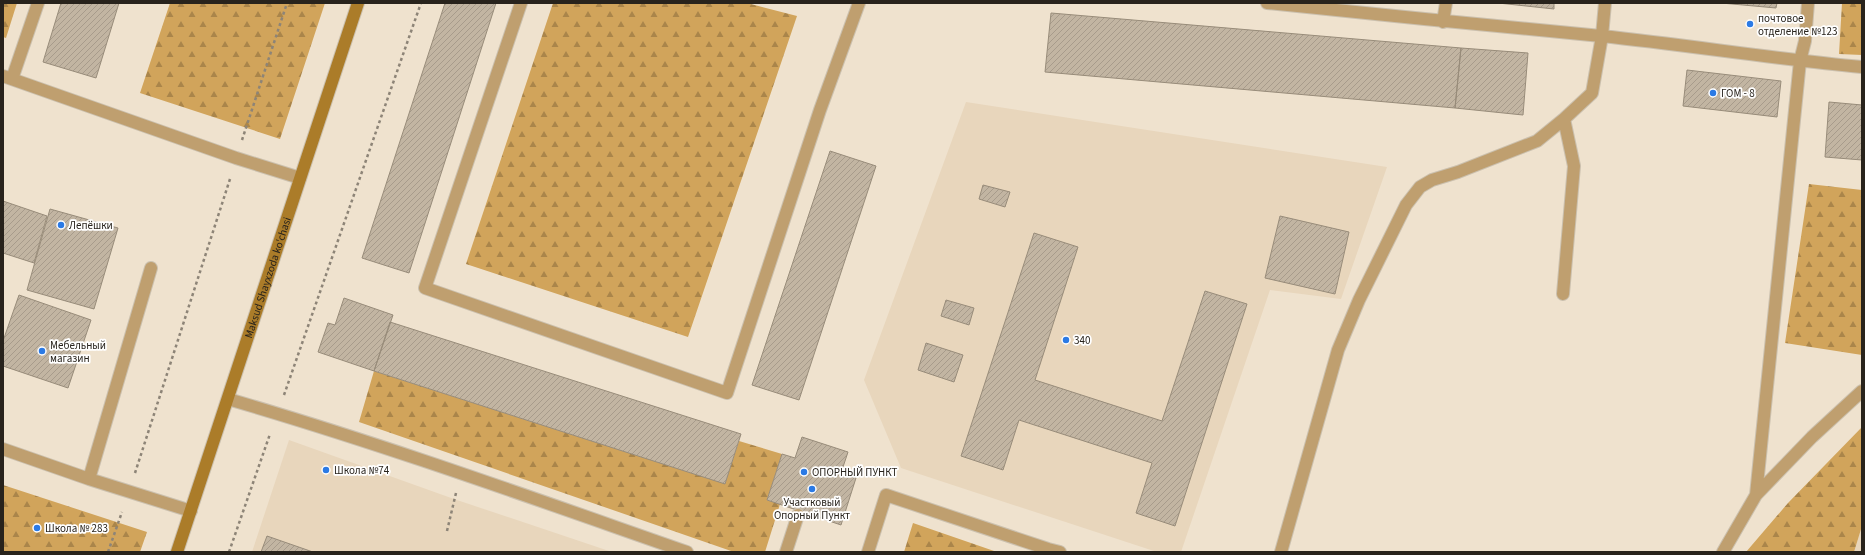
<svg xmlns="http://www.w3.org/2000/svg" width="1865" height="555" font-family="'Source Sans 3',sans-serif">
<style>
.built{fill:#e8d6bc}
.forest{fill:url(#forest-firs)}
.building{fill:url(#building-hatch);stroke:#988c7a}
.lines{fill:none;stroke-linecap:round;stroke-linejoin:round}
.lane-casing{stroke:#cbc0ae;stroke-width:14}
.street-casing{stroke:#cbc0ae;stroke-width:14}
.secondary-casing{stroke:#cbc0ae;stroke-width:14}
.path{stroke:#8d8477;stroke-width:2.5;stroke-dasharray:3 3;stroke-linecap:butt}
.lane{stroke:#bf9f6f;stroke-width:12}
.street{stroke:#bf9f6f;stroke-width:12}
.secondary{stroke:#ab7c29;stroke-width:12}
.poi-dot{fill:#2b7ae5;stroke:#fff;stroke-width:1.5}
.labels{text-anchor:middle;stroke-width:3.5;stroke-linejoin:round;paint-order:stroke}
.poi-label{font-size:11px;fill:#28231c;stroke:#fff;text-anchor:start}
.street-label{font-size:11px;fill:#28231c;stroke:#fff}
</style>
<defs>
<pattern id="forest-firs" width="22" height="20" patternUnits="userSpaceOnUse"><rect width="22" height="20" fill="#d1a45b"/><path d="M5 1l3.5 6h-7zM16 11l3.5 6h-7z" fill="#aa854a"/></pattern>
<pattern id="building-hatch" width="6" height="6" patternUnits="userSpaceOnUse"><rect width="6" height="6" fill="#c2b5a2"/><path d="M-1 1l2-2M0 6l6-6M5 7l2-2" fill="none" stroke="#a79b8b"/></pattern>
</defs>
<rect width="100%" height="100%" fill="#efe2ce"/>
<!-- built -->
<path class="built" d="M966,102L1387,167L1341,299L1270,290L1181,552H1157L901,468L864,380Z
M289,440L454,499L612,552H252Z
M1862,526V552H1854Z"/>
<!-- forest -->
<path class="forest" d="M3,3H17L6,38L3,37Z
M170,3H325L280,139L140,93Z
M553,3H747L797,16L688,337L466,264Z
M1842,3H1862V55L1839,54Z
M1809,184L1862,190V355L1785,343Z
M374,371L725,483L739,441L782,454L767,500L780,504L765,552H734L359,422Z
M1862,427V526L1854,552H1746L1788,503Z
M3,485L147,532L140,552H3Z
M913,523L997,552H904Z"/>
<!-- building -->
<path class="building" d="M61,3H119L96,78L43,62Z
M445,3H496L409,273L362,258Z
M1498,3H1554V9Z
M1721,3H1777L1776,8Z
M1051,13L1461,48L1455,108L1045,72Z
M1461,48L1528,53L1523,115L1455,108Z
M1687,70L1781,81L1777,117L1683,106Z
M1829,102L1862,105V160L1825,157Z
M830,151L876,166L799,400L752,385Z
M983,185L1010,192L1005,207L979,199Z
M3,201L47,216L34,263L3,253Z
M50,209L118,228L94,309L27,290Z
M1280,216L1349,232L1335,294L1265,278Z
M1034,233L1078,247L1035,380L1162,421L1205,291L1247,304L1175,526L1136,513L1152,463L1019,420L1003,470L961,456Z
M19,295L91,320L68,388L3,366V341Z
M344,298L393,315L374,371L318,352L328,323L335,325Z
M946,300L974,308L969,325L941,316Z
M390,322L741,434L725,484L374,371Z
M926,343L963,355L954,382L918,370Z
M802,437L848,452L841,473L856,478L841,525L767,500L782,454L795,458Z
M267,536L313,552H261Z"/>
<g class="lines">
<!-- lane casing -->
<g class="lane-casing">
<path id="lane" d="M521,3L425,288L727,393L820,110L859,3
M1267,3C1378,15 1490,25 1601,36C1688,45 1775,59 1862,67
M1443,22L1446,3
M3,76L236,158L300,178
M12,79L38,3
M1563,294L1574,166L1564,119
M3,449L89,479L191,511
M89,479L151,268
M1756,495L1800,61L1805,41L1808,3
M786,552L798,515
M1281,552L1338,350L1359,300L1406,205L1420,187L1432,180L1458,172L1537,141L1564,119L1592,93L1602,36L1605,3
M1723,552L1756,495L1812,437L1862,391"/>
</g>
<!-- street casing -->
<g class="street-casing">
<path id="street" d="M228,399C383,444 535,499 687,552
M868,552L886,495L1048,549L1060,552"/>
</g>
<!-- secondary casing -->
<g class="secondary-casing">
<g id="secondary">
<path id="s1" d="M177,552L358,3"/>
</g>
</g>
<!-- path -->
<path class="path" d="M242,140L287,3
M284,395L421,3
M135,473L230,179
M447,531L456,493
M108,552L122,512
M229,552L270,434"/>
<!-- lane -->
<use href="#lane" class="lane"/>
<!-- street -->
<use href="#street" class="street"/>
<!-- secondary -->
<use href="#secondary" class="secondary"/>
</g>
<!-- markers -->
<g class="poi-dot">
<circle cx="1750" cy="24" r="4"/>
<circle cx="1713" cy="93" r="4"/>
<circle cx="61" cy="225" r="4"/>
<circle cx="1066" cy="340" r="4"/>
<circle cx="42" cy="351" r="4"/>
<circle cx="326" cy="470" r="4"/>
<circle cx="804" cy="472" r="4"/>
<circle cx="812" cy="489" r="4"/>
<circle cx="37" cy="528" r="4"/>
</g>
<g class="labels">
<!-- poi labels -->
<g class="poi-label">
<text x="1758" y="22">почтовое<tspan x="1758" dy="13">отделение №123</tspan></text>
<text x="1721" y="97">ГОМ - 8</text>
<text x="69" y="229">Лепёшки</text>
<text x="1074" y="344">340</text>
<text x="50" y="349">Мебельный<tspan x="50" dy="13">магазин</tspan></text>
<text x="334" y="474">Школа №74</text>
<text x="812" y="476">ОПОРНЫЙ ПУНКТ</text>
<text x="812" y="506" text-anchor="middle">Участковый<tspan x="812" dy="13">Опорный Пункт</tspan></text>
<text x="45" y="532">Школа № 283</text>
</g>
<!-- street labels -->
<g class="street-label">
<text dy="4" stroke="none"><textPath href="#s1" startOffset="289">Maksud Shayxzoda ko'chasi</textPath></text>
</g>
</g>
<!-- border -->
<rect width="1865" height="555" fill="none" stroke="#28231c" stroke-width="8"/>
</svg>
